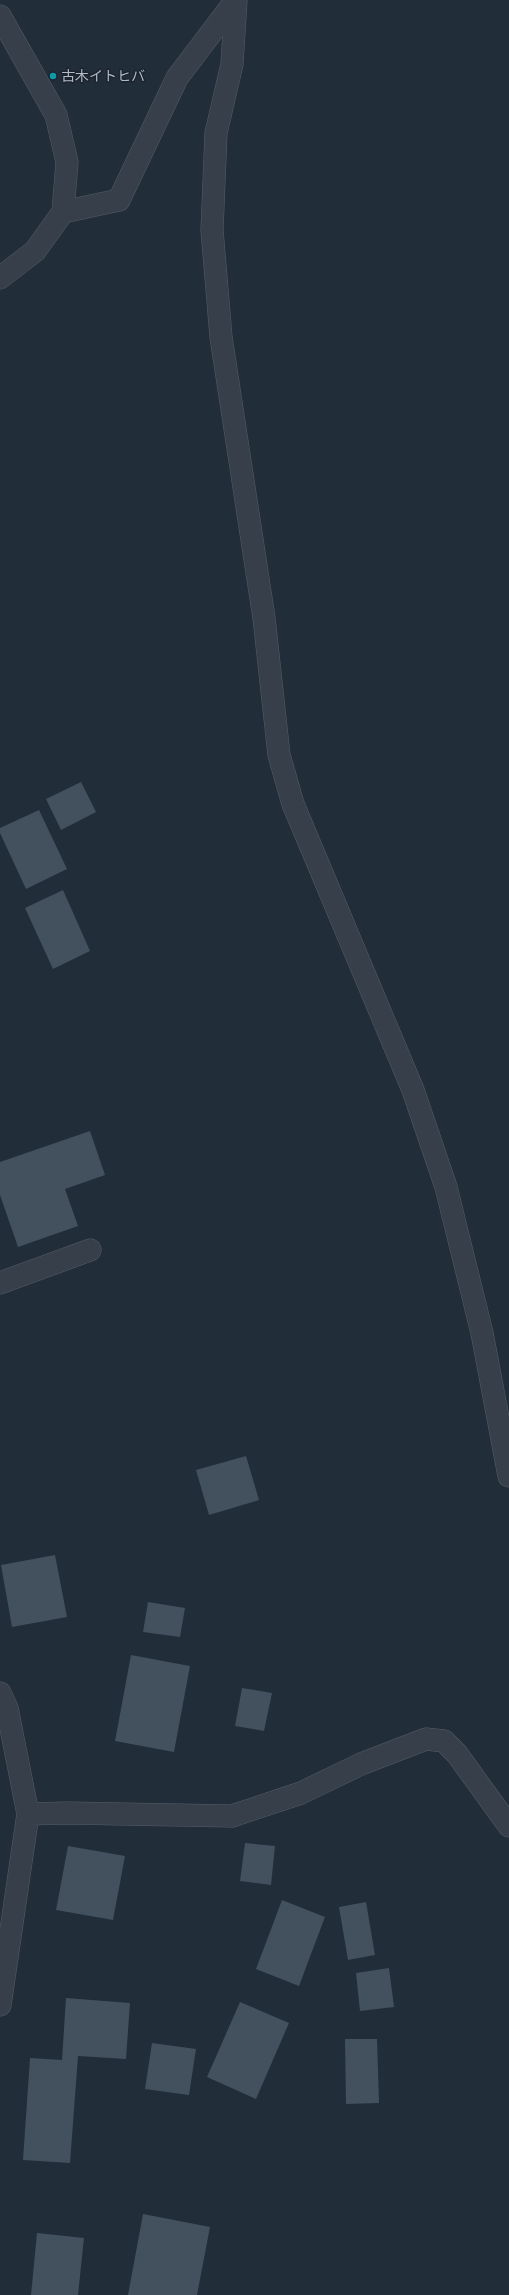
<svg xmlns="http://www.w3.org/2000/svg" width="509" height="2295" font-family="Roboto,'Noto Sans JP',sans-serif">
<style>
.building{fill:#43505e}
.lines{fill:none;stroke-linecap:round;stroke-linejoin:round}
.street-casing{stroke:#545d68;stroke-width:23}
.street{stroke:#363f4a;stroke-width:22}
.culture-dot{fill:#0f9aa8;stroke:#1b242f;stroke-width:1.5}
.labels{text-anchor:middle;stroke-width:3;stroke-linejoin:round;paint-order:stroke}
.poi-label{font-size:14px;fill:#b1bac6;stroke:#1b242f;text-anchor:start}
</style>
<rect width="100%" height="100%" fill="#222d3a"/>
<!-- building -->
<path class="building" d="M81,782L96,812L61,830L46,799Z
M39,810L67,869L26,889L0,833V828Z
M63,890L90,951L53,969L25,908Z
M90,1131L105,1175L65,1189L78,1226L18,1247L0,1195V1162Z
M246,1456L259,1500L209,1515L196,1470Z
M55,1555L67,1617L12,1627L1,1565Z
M148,1602L185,1608L180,1637L143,1632Z
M131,1655L190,1666L174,1752L115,1741Z
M242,1688L272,1693L264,1731L235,1726Z
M245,1843L275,1846L271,1885L240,1881Z
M68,1846L125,1856L113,1920L56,1910Z
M282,1900L325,1917L299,1986L256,1969Z
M366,1902L375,1955L348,1960L339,1907Z
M389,1968L394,2007L360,2011L356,1973Z
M66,1998L130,2003L126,2059L78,2056L70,2163L23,2160L30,2058L62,2060Z
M240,2002L289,2023L256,2099L207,2077Z
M345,2039H377L379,2103L346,2104Z
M152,2043L196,2049L189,2095L145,2089Z
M143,2214L210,2227L197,2295H128Z
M37,2233L84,2238L78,2295H31Z"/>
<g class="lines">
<!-- street casing -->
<g class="street-casing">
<path id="street" d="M236,0L232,64L216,133L212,230L221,337L264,618L279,755L293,804L413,1090L446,1187L482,1333L509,1476
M0,16L56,115L67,162L63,212
M0,278L35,251L63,212L119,200L177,78L236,0
M0,1283L90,1250
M0,1693L7,1708L28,1814L0,2005
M28,1814L67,1813L232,1816L301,1793L361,1764L426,1739L444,1741L457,1754L509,1826"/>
</g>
<!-- street -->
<use href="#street" class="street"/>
</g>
<!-- markers -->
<circle class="culture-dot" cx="53" cy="76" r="4"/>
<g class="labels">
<!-- poi labels -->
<g class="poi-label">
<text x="61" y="81">古木イトヒバ</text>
</g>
</g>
</svg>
